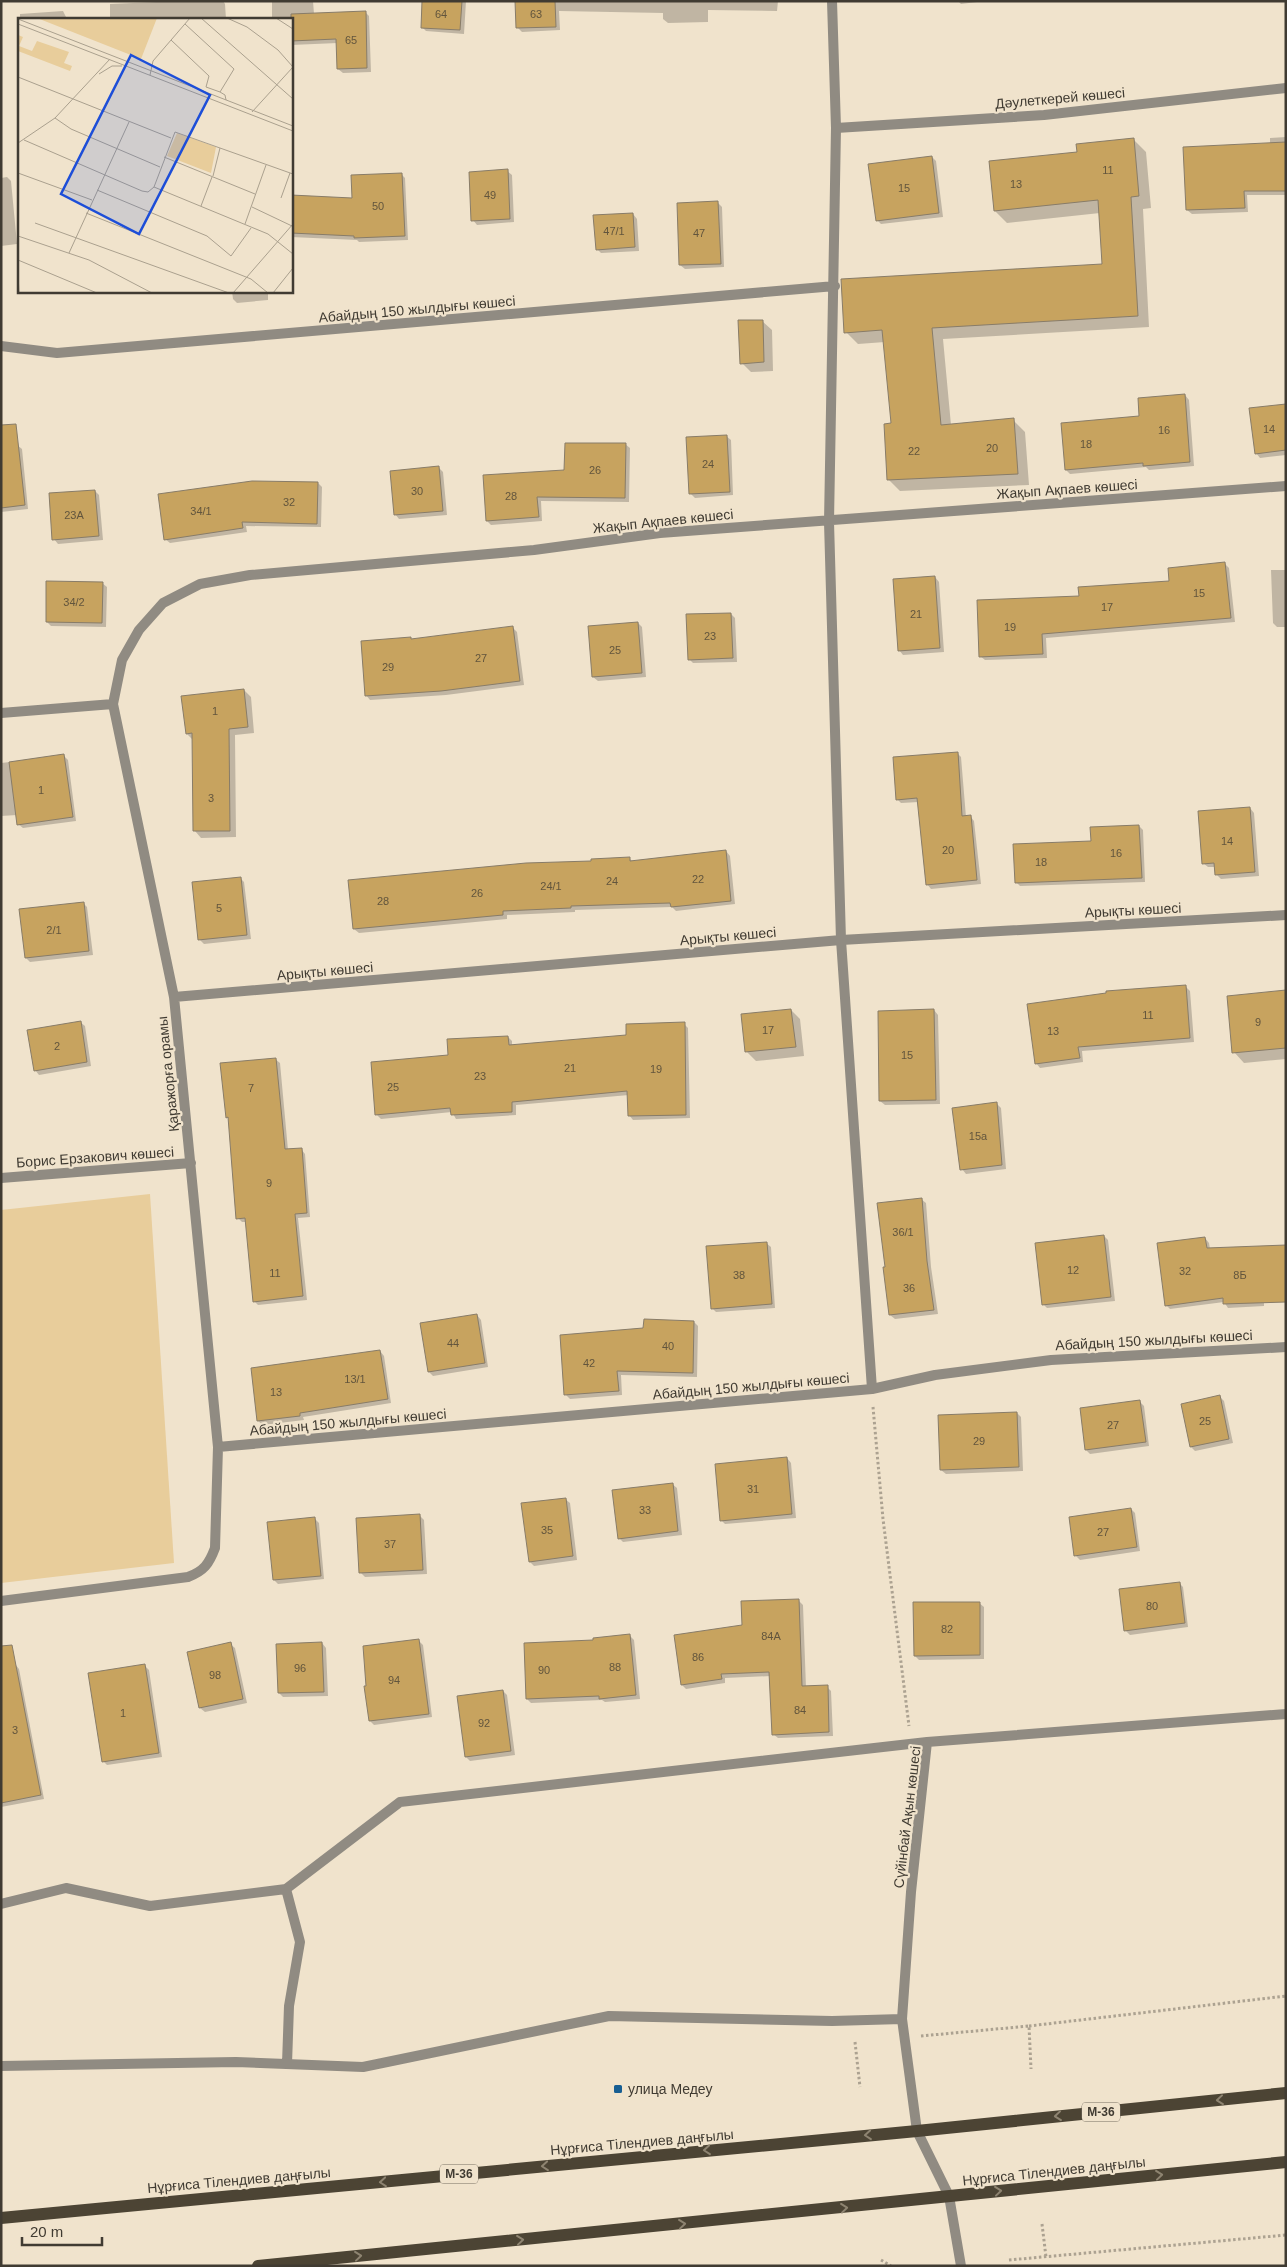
<svg xmlns="http://www.w3.org/2000/svg" width="1287" height="2267" font-family="Helvetica,sans-serif">
<style>
.green{fill:#e8cd9b}
.shadow{fill:#0003}
.building{fill:#c7a35f;stroke:#887c68}
.lines{fill:none;stroke-linecap:round;stroke-linejoin:round}
.path{stroke:#aca291;stroke-width:3;stroke-dasharray:2.5 2.5;stroke-linecap:butt}
.service{stroke:#908b82;stroke-width:10}
.minor{stroke:#908b82;stroke-width:10}
.primary{stroke:#4c4434;stroke-width:12}
.oneway{stroke:#8e8471}
.poi-dot{fill:#175e92;stroke:#f0e3cc;stroke-width:2}
.labels{text-anchor:middle;stroke-width:4.5;stroke-linejoin:round;paint-order:stroke}
.number-label{font-size:11px;fill:#62553d}
.shield{fill:#f0e3cc;stroke:#756d60;stroke-width:1}
.shield-label{font-size:12px;font-weight:bold;fill:#403b32}
.street-label{font-size:14px;fill:#403b32;stroke:#f0e3cc}
.poi-label{font-size:14px;fill:#403b32;stroke:#f0e3cc;text-anchor:start}
.inset-road{fill:none;stroke:#aaa08e;stroke-width:1}
.view{fill:#1d4ed8;fill-opacity:0.15;stroke:#1d4ed8;stroke-width:2.5}
.inset-edge{fill:none;stroke:#403b32;stroke-width:2.5}
</style>
<rect width="100%" height="100%" fill="#f0e3cc"/>
<!-- green -->
<path class="green" d="M150,1194L174,1563L1,1583V1210Z"/>
<!-- shadow -->
<path class="shadow" d="M179,1H223L225,4L226,19H110V4Z
M272,1H313L314,14L365,12L369,16L371,72L343,73L338,69V43L291,45V19H272Z
M424,1H466L464,34L426,31L422,27Z
M517,1H778L777,11L708,10V22L668,23L663,19V13L559,11L560,30L522,32L518,28Z
M958,1H985L961,4Z
M63,11L67,19H20V14Z
M1286,137V195H1247L1248,212L1192,214L1187,210L1270,144V138Z
M1134,140L1146,152L1151,208L1143,209L1149,327L943,339L951,425L1013,420L1025,432L1029,485L900,491L888,479L893,425L885,342L858,344L846,332L1104,265L1100,213L1007,223L995,211L1079,153Z
M932,157L936,161L943,217L881,224L877,220Z
M507,171L512,175L514,222L477,225L473,220Z
M401,174L405,178L408,240L359,242L357,240L291,237V197L353,200Z
M7,177L11,181L17,244L1,246V178Z
M718,203L722,207L724,267L685,269L680,265Z
M633,214L637,219L639,251L601,253L597,249Z
M232,291H268V300L237,303L233,299Z
M762,321L772,330L773,371L751,372L742,363Z
M1185,395L1189,400L1194,466L1149,470L1146,467L1070,474L1066,470L1062,424L1141,417Z
M1286,405V455L1260,458L1256,453Z
M726,436L731,440L733,495L695,498L690,493Z
M625,444L630,448L629,502L541,501L542,521L491,525L487,521L565,471Z
M17,445L22,449L28,509L1,512V447Z
M439,468L443,472L447,515L399,519L395,514Z
M318,483L322,487L321,527L246,526L247,532L170,543L165,539Z
M95,491L99,495L103,540L58,544L54,539Z
M1225,564L1229,568L1235,622L1046,638L1047,658L985,660L980,656L1080,597L1170,582Z
M1271,570H1286V627H1277L1273,623Z
M935,577L939,582L944,652L903,655L899,650Z
M102,583L107,587L106,627L51,626L47,622Z
M731,614L735,618L737,662L693,663L689,659Z
M638,623L642,627L646,677L598,681L593,677Z
M513,628L517,632L524,685L446,695L370,700L366,695L412,640Z
M244,690L251,697L254,733L235,735L236,837L201,838L195,831L193,740L187,734Z
M957,753L961,757L966,817L970,816L974,821L981,884L931,889L927,884L919,802L901,803L897,799Z
M64,756L68,760L76,821L23,828L18,824L17,815L1,816V763Z
M1250,808L1254,813L1259,876L1221,879L1216,874V867H1208L1203,863Z
M1139,826L1143,830L1145,882L1020,886L1016,882L1092,843Z
M726,851L730,856L735,904L676,911L672,907L575,910V912L507,915V919L359,933L354,929L630,859L633,862Z
M240,878L244,882L251,939L204,944L199,939Z
M83,903L87,907L93,955L30,962L26,958Z
M1185,986L1190,991L1194,1042L1082,1051L1083,1062L1040,1068L1036,1063Z
M1286,991V1059L1244,1063L1234,1052Z
M791,1010L800,1019L804,1056L756,1061L747,1052Z
M934,1010L938,1015L940,1104L885,1105L880,1101Z
M80,1022L85,1026L91,1066L39,1075L35,1070Z
M684,1024L688,1028L690,1118L633,1120L629,1115V1095L516,1105V1115L456,1119L452,1112L381,1119L376,1114L449,1056L508,1037L512,1041V1046L628,1036Z
M275,1059L280,1063L288,1150L301,1149L305,1154L310,1217L298,1218L307,1300L258,1305L254,1301L246,1222H242L238,1218L230,1120L227,1117Z
M997,1104L1001,1108L1006,1169L966,1174L962,1169Z
M921,1199L926,1203L931,1267L938,1314L895,1319L890,1315Z
M1104,1236L1108,1240L1115,1301L1047,1308L1043,1304Z
M1205,1238L1209,1243L1210,1249L1286,1301L1264,1303V1306L1228,1308L1224,1302L1170,1309L1166,1305Z
M766,1243L771,1247L775,1308L716,1312L712,1308Z
M477,1315L481,1320L488,1367L433,1376L429,1372Z
M694,1322L698,1326L697,1377L621,1375L622,1395L570,1399L566,1395L645,1329Z
M380,1351L384,1356L391,1403L303,1417L304,1420L263,1425L258,1421Z
M1220,1397L1224,1401L1233,1443L1195,1451L1191,1447Z
M1140,1402L1144,1406L1149,1446L1090,1454L1086,1450Z
M1017,1413L1021,1417L1023,1471L946,1474L941,1470Z
M787,1458L791,1463L796,1518L725,1524L721,1520Z
M672,1484L677,1488L682,1535L623,1542L619,1538Z
M565,1499L570,1503L577,1560L534,1566L530,1562L523,1504Z
M1131,1509L1135,1513L1140,1551L1080,1560L1076,1556Z
M420,1516L424,1520L427,1574L365,1577L361,1573Z
M315,1519L319,1523L324,1579L278,1584L274,1580Z
M1179,1583L1183,1587L1188,1627L1130,1635L1125,1630Z
M798,1600L803,1605L806,1688L827,1687L831,1691L833,1736L778,1738L773,1734L771,1676L725,1678V1683L686,1689L682,1685Z
M979,1603L984,1607V1659L919,1660L915,1656Z
M630,1636L634,1640L640,1699L605,1702L602,1700L531,1703L527,1699L595,1641Z
M418,1640L423,1645L432,1717L374,1725L370,1721Z
M322,1643L326,1648L328,1696L283,1697L279,1693Z
M230,1644L235,1648L247,1703L205,1712L200,1708L188,1653Z
M15,1664L19,1669L44,1799L1,1807V1667Z
M144,1665L149,1670L162,1757L107,1765L103,1761Z
M503,1691L507,1695L515,1755L470,1761L466,1757Z"/>
<!-- building -->
<path class="building" d="M422,1H462L460,30L421,28Z
M515,1H555L556,27L516,28Z
M366,11L367,68L337,69L336,39L291,41V14Z
M1134,138L1139,196L1131,197L1138,316L932,328L941,425L1014,418L1018,474L887,480L884,424L891,423L882,330L844,333L841,279L1102,264L1098,200L994,211L989,161L1077,152L1076,144Z
M1286,142V191H1244L1245,208L1186,210L1183,147Z
M932,156L939,213L876,221L868,164Z
M508,169L510,219L471,221L469,172Z
M402,173L405,236L354,238V236L291,233V195L352,198L351,175Z
M718,201L721,264L679,265L677,203Z
M633,213L635,247L596,250L593,215Z
M738,320H763L764,362L740,364Z
M1185,394L1190,462L1143,466V463L1065,470L1061,423L1139,416L1138,398Z
M1286,404V450L1255,454L1249,408Z
M16,424L25,505L1,508V425Z
M727,435L730,492L689,494L686,437Z
M565,443H626L625,498L537,497L539,517L486,521L483,475L564,470Z
M439,466L443,511L394,515L390,471Z
M252,481L318,482L317,524L242,522L243,528L164,540L158,494Z
M95,490L99,536L52,540L49,493Z
M1225,562L1231,618L1042,634L1043,654L979,657L977,600L1079,596L1078,587L1169,581L1168,568Z
M935,576L940,648L898,651L893,579Z
M46,581L103,582L102,623L46,622Z
M731,613L733,658L688,660L686,614Z
M638,622L642,673L592,677L588,626Z
M513,626L520,681L441,691L365,696L361,641L411,637V639Z
M244,689L248,727L229,729L230,831H193L192,733L186,734L181,696Z
M958,752L962,816L971,815L977,880L926,885L917,798L896,800L893,757Z
M64,754L73,817L17,825L9,762Z
M1250,807L1255,872L1215,875L1214,863L1202,864L1198,811Z
M1139,825L1142,878L1015,883L1013,844L1091,841L1090,827Z
M726,850L731,901L671,907L670,903L571,906V908L503,911V915L353,929L348,880L526,863L591,861V859L630,857V861Z
M241,877L247,935L198,940L192,882Z
M84,902L89,951L25,958L19,909Z
M1186,985L1190,1038L1078,1047L1080,1058L1035,1064L1027,1004L1106,993V991Z
M1286,990V1048L1232,1053L1227,996Z
M791,1009L796,1047L745,1052L741,1014Z
M934,1009L936,1100L879,1101L878,1011Z
M81,1021L87,1062L34,1071L27,1030Z
M685,1022L686,1115L628,1116L627,1091L512,1102V1112L451,1115L450,1108L375,1115L371,1062L448,1055L447,1039L508,1036L509,1045L626,1035V1024Z
M276,1058L285,1149L302,1148L307,1213L295,1214L303,1296L253,1302L245,1218L236,1219L228,1117L226,1118L220,1063Z
M997,1102L1002,1165L960,1170L952,1108Z
M922,1198L927,1261L934,1310L889,1315L883,1267H885L877,1203Z
M1104,1235L1111,1297L1042,1305L1035,1243Z
M1205,1237L1207,1248L1286,1245V1302L1223,1304V1298L1165,1306L1157,1243Z
M767,1242L772,1304L711,1309L706,1246Z
M477,1314L485,1363L428,1372L420,1323Z
M644,1319L694,1321L693,1373L617,1371L619,1391L564,1395L560,1335L643,1328Z
M380,1350L388,1399L300,1413V1416L257,1421L251,1368Z
M1220,1395L1229,1439L1190,1447L1181,1404Z
M1140,1400L1146,1442L1085,1450L1080,1408Z
M1017,1412L1019,1467L940,1470L938,1415Z
M787,1457L792,1514L720,1521L715,1464Z
M673,1483L678,1531L618,1539L612,1490Z
M566,1498L573,1556L529,1562L521,1503Z
M1131,1508L1137,1547L1074,1556L1069,1517Z
M420,1514L423,1570L359,1573L356,1518Z
M315,1517L321,1576L273,1580L267,1522Z
M1180,1582L1185,1623L1124,1631L1119,1589Z
M799,1599L802,1686L828,1685L829,1732L772,1735L769,1672L721,1674L722,1679L681,1685L674,1635L742,1625L741,1601Z
M913,1602H980V1655L914,1656Z
M630,1634L636,1695L599,1699V1696L526,1699L524,1643L593,1640V1638Z
M419,1639L429,1714L369,1721L364,1686H366L363,1646Z
M231,1642L243,1699L199,1708L187,1652Z
M322,1642L324,1692L278,1693L276,1644Z
M12,1645L41,1795L1,1803V1646Z
M145,1664L159,1753L102,1762L88,1673Z
M503,1690L511,1751L465,1757L457,1696Z"/>
<g class="lines">
<!-- path -->
<path class="path" d="M873,1407L883,1519L909,1726
M1029,2026L1286,1996
M921,2036L1029,2026L1031,2069
M855,2042L860,2087
M1042,2224L1046,2257
M881,2260L891,2266
M1009,2260L1286,2235"/>
<!-- service -->
<path class="service" d="M286,1889L300,1942L289,2006L287,2064
M1,1904L66,1888L150,1906L286,1889L400,1802L927,1742
M1,2066L236,2062L363,2067L609,2016L832,2021L902,2019
M917,2131L902,2019L911,1892L927,1742L1286,1714"/>
<!-- minor -->
<path class="minor" d="M832,1L836,128L829,522L841,940L872,1389
M836,128L1044,115L1286,88
M1,346L57,353L835,286
M1,713L113,704
M174,997L841,940L1286,915
M1,1178L191,1163
M218,1447L872,1389L935,1375L1051,1360L1286,1347
M1,1601L188,1577C204,1571 209,1564 215,1548L218,1447L174,997L113,704L122,660L139,630L163,603L200,584L250,575L534,550L660,533L1286,486
M917,2131L949,2196L961,2266"/>
<!-- primary -->
<path class="primary" d="M1,2218L917,2131L1286,2093
M258,2266L1286,2162"/>
</g>
<!-- one-way arrows -->
<defs><path id="oneway-chevron" d="M-2-3.5L2.5 0L-2 3.5" fill="none" stroke-width="1.6" stroke-linecap="round" stroke-linejoin="round" transform="scale(1.25)"/></defs>
<g class="oneway">
<use href="#oneway-chevron" transform="translate(1220 2100) rotate(174)"/>
<use href="#oneway-chevron" transform="translate(1058 2116) rotate(174)"/>
<use href="#oneway-chevron" transform="translate(868 2135) rotate(175)"/>
<use href="#oneway-chevron" transform="translate(707 2150) rotate(175)"/>
<use href="#oneway-chevron" transform="translate(545 2166) rotate(175)"/>
<use href="#oneway-chevron" transform="translate(1159 2175) rotate(-6)"/>
<use href="#oneway-chevron" transform="translate(383 2182) rotate(175)"/>
<use href="#oneway-chevron" transform="translate(998 2191) rotate(-6)"/>
<use href="#oneway-chevron" transform="translate(844 2208) rotate(-6)"/>
<use href="#oneway-chevron" transform="translate(682 2224) rotate(-6)"/>
<use href="#oneway-chevron" transform="translate(520 2240) rotate(-6)"/>
<use href="#oneway-chevron" transform="translate(358 2256) rotate(-6)"/>
</g>
<!-- markers -->
<rect class="poi-dot" x="613" y="2084" width="10" height="10" rx="2.5"/>
<g class="labels">
<!-- number labels -->
<g class="number-label">
<text x="441" y="18">64</text>
<text x="536" y="18">63</text>
<text x="351" y="44">65</text>
<text x="1108" y="174">11</text>
<text x="1016" y="188">13</text>
<text x="904" y="192">15</text>
<text x="490" y="199">49</text>
<text x="378" y="210">50</text>
<text x="614" y="235">47/1</text>
<text x="699" y="237">47</text>
<text x="1269" y="433">14</text>
<text x="1164" y="434">16</text>
<text x="1086" y="448">18</text>
<text x="992" y="452">20</text>
<text x="914" y="455">22</text>
<text x="708" y="468">24</text>
<text x="595" y="474">26</text>
<text x="417" y="495">30</text>
<text x="511" y="500">28</text>
<text x="289" y="506">32</text>
<text x="201" y="515">34/1</text>
<text x="74" y="519">23А</text>
<text x="1199" y="597">15</text>
<text x="74" y="606">34/2</text>
<text x="1107" y="611">17</text>
<text x="916" y="618">21</text>
<text x="1010" y="631">19</text>
<text x="710" y="640">23</text>
<text x="615" y="654">25</text>
<text x="481" y="662">27</text>
<text x="388" y="671">29</text>
<text x="215" y="715">1</text>
<text x="41" y="794">1</text>
<text x="211" y="802">3</text>
<text x="1227" y="845">14</text>
<text x="948" y="854">20</text>
<text x="1116" y="857">16</text>
<text x="1041" y="866">18</text>
<text x="698" y="883">22</text>
<text x="612" y="885">24</text>
<text x="551" y="890">24/1</text>
<text x="477" y="897">26</text>
<text x="383" y="905">28</text>
<text x="219" y="912">5</text>
<text x="54" y="934">2/1</text>
<text x="1148" y="1019">11</text>
<text x="1258" y="1026">9</text>
<text x="768" y="1034">17</text>
<text x="1053" y="1035">13</text>
<text x="57" y="1050">2</text>
<text x="907" y="1059">15</text>
<text x="570" y="1072">21</text>
<text x="656" y="1073">19</text>
<text x="480" y="1080">23</text>
<text x="393" y="1091">25</text>
<text x="251" y="1092">7</text>
<text x="978" y="1140">15а</text>
<text x="269" y="1187">9</text>
<text x="903" y="1236">36/1</text>
<text x="1073" y="1274">12</text>
<text x="1185" y="1275">32</text>
<text x="275" y="1277">11</text>
<text x="739" y="1279">38</text>
<text x="1240" y="1279">8Б</text>
<text x="909" y="1292">36</text>
<text x="453" y="1347">44</text>
<text x="668" y="1350">40</text>
<text x="589" y="1367">42</text>
<text x="355" y="1383">13/1</text>
<text x="276" y="1396">13</text>
<text x="1205" y="1425">25</text>
<text x="1113" y="1429">27</text>
<text x="979" y="1445">29</text>
<text x="753" y="1493">31</text>
<text x="645" y="1514">33</text>
<text x="547" y="1534">35</text>
<text x="1103" y="1536">27</text>
<text x="390" y="1548">37</text>
<text x="1152" y="1610">80</text>
<text x="947" y="1633">82</text>
<text x="771" y="1640">84А</text>
<text x="698" y="1661">86</text>
<text x="615" y="1671">88</text>
<text x="300" y="1672">96</text>
<text x="544" y="1674">90</text>
<text x="215" y="1679">98</text>
<text x="394" y="1684">94</text>
<text x="800" y="1714">84</text>
<text x="123" y="1717">1</text>
<text x="484" y="1727">92</text>
<text x="15" y="1734">3</text>
</g>
<!-- shield labels -->
<g class="shield">
<rect x="1082" y="2102.5" width="38" height="19" rx="4"/>
<rect x="440" y="2164.5" width="38" height="19" rx="4"/>
</g>
<g class="shield-label">
<text x="1101" y="2116">M-36</text>
<text x="459" y="2178">M-36</text>
</g>
<!-- street labels -->
<g class="street-label">
<text transform="translate(1060 98) rotate(-5)" y="5">Дәулеткерей көшесі</text>
<text transform="translate(417 309) rotate(-5)" y="5">Абайдың 150 жылдығы көшесі</text>
<text transform="translate(1067 489) rotate(-4)" y="5">Жақып Ақпаев көшесі</text>
<text transform="translate(663 521) rotate(-6)" y="5">Жақып Ақпаев көшесі</text>
<text transform="translate(1133 910) rotate(-3)" y="5">Арықты көшесі</text>
<text transform="translate(728 936) rotate(-5)" y="5">Арықты көшесі</text>
<text transform="translate(325 971) rotate(-5)" y="5">Арықты көшесі</text>
<text transform="translate(168 1074) rotate(-96)" y="5">Қаражорға орамы</text>
<text transform="translate(95 1157) rotate(-4)" y="5">Борис Ерзакович көшесі</text>
<text transform="translate(1154 1340) rotate(-3)" y="5">Абайдың 150 жылдығы көшесі</text>
<text transform="translate(751 1386) rotate(-5)" y="5">Абайдың 150 жылдығы көшесі</text>
<text transform="translate(348 1422) rotate(-5)" y="5">Абайдың 150 жылдығы көшесі</text>
<text transform="translate(907 1817) rotate(-83)" y="5">Сүйінбай Ақын көшесі</text>
<text transform="translate(642 2142) rotate(-5)" y="5">Нұрғиса Тілендиев даңғылы</text>
<text transform="translate(1054 2171) rotate(-6)" y="5">Нұрғиса Тілендиев даңғылы</text>
<text transform="translate(239 2180) rotate(-5)" y="5">Нұрғиса Тілендиев даңғылы</text>
</g>
<!-- poi labels -->
<g class="poi-label">
<text x="628" y="2094">улица Медеу</text>
</g>
</g>
<!-- overview -->
<g transform="translate(18 18)">
<rect width="275" height="275" fill="#f0e3cc"/>
<path d="M19,0H139L123,41ZM0,17L5,19L1,28L14,33L19,23L51,34L46,45L54,48L52,53L0,33ZM159,115L198,129L193,155L149,138Z" fill="#e8cd9b"/>
<path class="inset-road" d="M183,0L275,81M209,0L229,9L260,32L275,49M258,0L275,11M0,1L275,108M0,6L275,113M167,6L216,51L202,74L207,77L208,82M153,22L191,58L188,69L202,74M81,56L94,48H104M132,57L135,43L172,0M0,59L153,120M234,94L275,49M37,100L53,111L142,149M6,122L124,173L130,174L136,169M0,125L37,100L92,41M146,139L237,176M0,155L74,182M195,158L202,130L275,156M136,169L250,216L275,236M136,169L157,114L202,130M79,172L189,218L213,238L233,210M263,180L272,155M183,188L194,159M234,189L274,208M68,195L233,261L250,275M17,205L211,275M227,206L248,147M0,218L71,242L134,275M51,235L111,104M0,242L79,275M0,256L1,275M215,275L275,206M255,275L275,250"/>
<path class="view" d="M113,37L192,77L121,216L43,176Z"/>
<rect width="275" height="275" class="inset-edge"/>
</g>
<!-- border -->
<rect width="1287" height="2267" fill="none" stroke="#403b32" stroke-width="5"/>
<!-- scale -->
<path d="M22 2237v8h80v-8" fill="none" stroke="#403b32" stroke-width="2.5"/>
<text x="30" y="2237" font-size="15" fill="#403b32" stroke="#f0e3cc" stroke-width="4" paint-order="stroke">20 m</text>
</svg>
